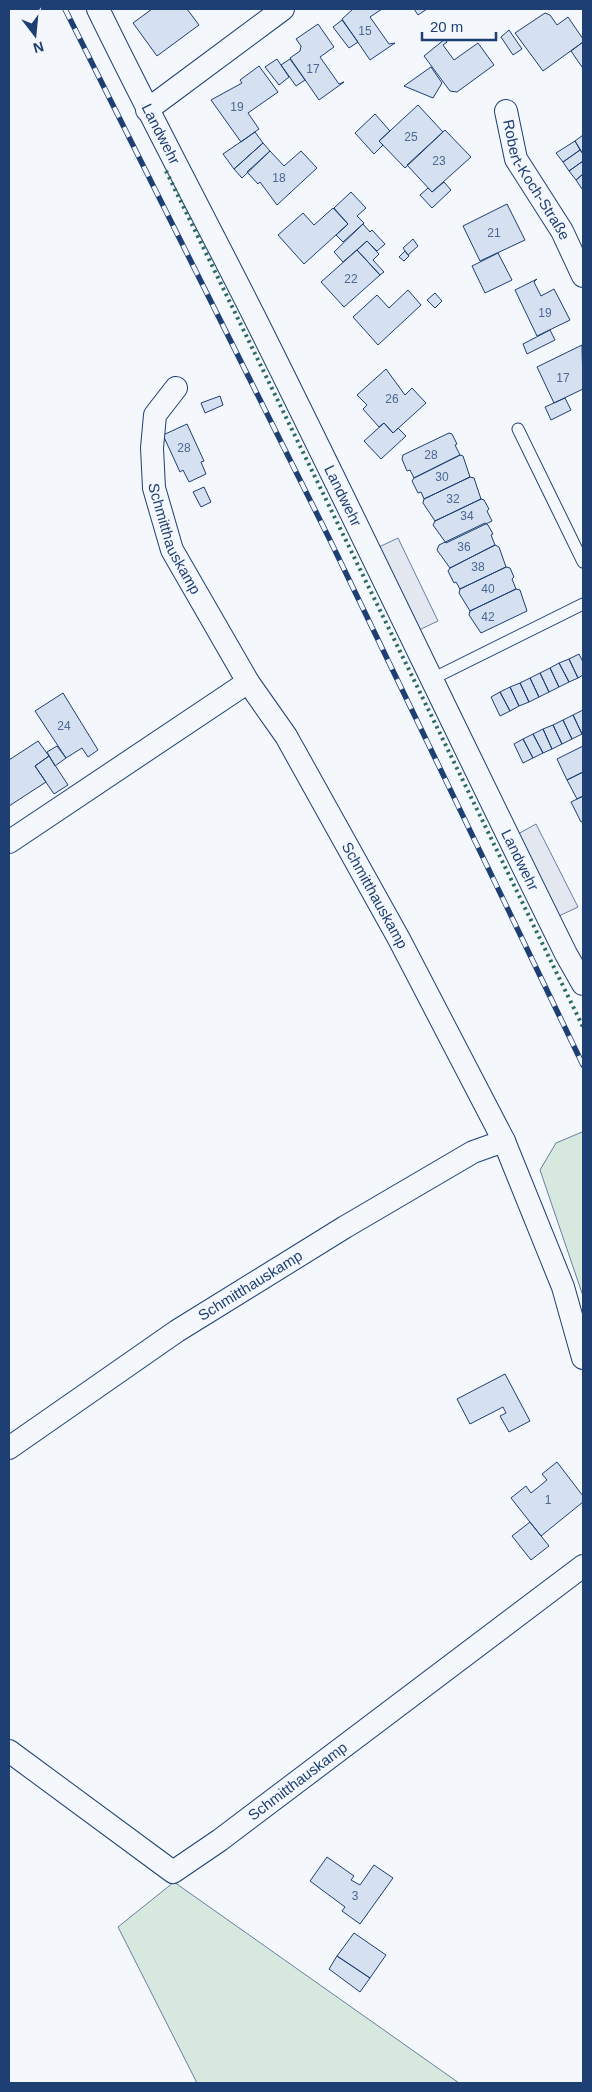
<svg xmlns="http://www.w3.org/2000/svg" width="592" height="2092" font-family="Arial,sans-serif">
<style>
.green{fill:#d7e8df;stroke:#687fa3}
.parking{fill:#e3e8f0;stroke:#687fa3}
.building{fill:#d5e0f0;stroke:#1d3f73}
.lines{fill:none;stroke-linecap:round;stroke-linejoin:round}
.service-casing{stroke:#1d3f73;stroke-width:13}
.minor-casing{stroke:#1d3f73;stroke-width:24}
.service{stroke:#f4f7fb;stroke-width:11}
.minor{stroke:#f4f7fb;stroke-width:22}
.rail-casing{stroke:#1d3f73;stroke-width:5.5}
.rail{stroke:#f4f7fb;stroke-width:4;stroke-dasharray:11;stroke-linecap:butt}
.hedge{stroke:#2c6c60;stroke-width:4;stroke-dasharray:2.5 4;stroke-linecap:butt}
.labels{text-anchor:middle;stroke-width:4;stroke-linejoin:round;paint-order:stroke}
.number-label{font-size:12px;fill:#4b6792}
.street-label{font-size:15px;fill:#1d3f73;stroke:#f4f7fb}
</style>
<rect width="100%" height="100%" fill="#f4f7fb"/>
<!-- green -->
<path class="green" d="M582,1132L583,1134V1296L540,1170L556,1143Z
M174,1882L459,2083H197L118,1927Z"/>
<!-- parking -->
<path class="parking" d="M398,538L438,621L419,630L379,547Z
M536,824L578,907L559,916L518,834Z"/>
<!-- building -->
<path class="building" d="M152,9H187L199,25L157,56L133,23Z
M382,9L370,17L389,44L395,43L370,60L342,19L353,9Z
M414,9H427L418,15Z
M545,13L550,15L557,25L568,17L583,39V42L543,71L515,33Z
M342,20L358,42L349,48L333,27Z
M318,24L334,47L320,57L339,84L344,82L319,100L290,58L300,51L301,46L296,39Z
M509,30L522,49L513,55L501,37Z
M445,39L447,42L443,45L454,60L478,43L494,65L457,92L450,91L424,56Z
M583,42V66L582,67L571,51Z
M277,59L289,77L279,85L265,67Z
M290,59L305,80L296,86L281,65Z
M259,66L278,92L248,113L259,129L241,142L211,100L242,83L240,80Z
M431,67L442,83L433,98L404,86Z
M418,105L443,132L405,168L379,141Z
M375,114L390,131L379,141L383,145L374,154L355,133Z
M445,130L471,157L432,192L407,165Z
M255,132L263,143L234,169L223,154Z
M583,135V154L575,141Z
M575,141L580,150L563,162L556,153Z
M263,143L270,151L242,178L234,169Z
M580,150L583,154V161L569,171L563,162Z
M270,151L284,166L301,151L317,168L277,205L260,182L258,184L247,172Z
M583,161V174L576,180L569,171Z
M583,174V188L582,189L576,180Z
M444,182L451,190L432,208L420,195L428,188L432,192Z
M351,192L366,208L357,216L364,223L343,242L336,235L348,224L334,208Z
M507,204L525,240L480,261L463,226Z
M333,208L348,224L304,264L278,235L303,213L314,225Z
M363,224L370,232L372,230L385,244L377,251L367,241L343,262L334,252Z
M413,239L418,246L408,255L403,248Z
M367,241L379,254L373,260L384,272L380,275L357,250Z
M357,250L380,275L344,307L321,282Z
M405,251L409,256L404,261L399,257Z
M498,253L512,280L485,293L472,266Z
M537,279L534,282L541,296L554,289L570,320L537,336L515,290Z
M408,290L421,305L378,345L353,317L377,295L389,308Z
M435,293L442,301L435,308L427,300Z
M550,330L555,340L527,354L523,344Z
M582,345L583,389L554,403L537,367Z
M386,369L405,395L412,388L426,403L393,433L384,423L379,427L363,409L367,405L357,395Z
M220,396L223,405L205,413L201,403Z
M565,398L571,410L551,420L545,407Z
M384,423L393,433L398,428L406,436L381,459L364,441Z
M187,424L204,461L201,462L206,474L189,482L183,470L180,472L163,435Z
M449,433L452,434L457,444L455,445L460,455L414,478L410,470L407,471L402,459L403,455Z
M460,455L463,456L470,477L424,499L421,492L418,493L412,481L414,478Z
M470,477L474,478L481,499L435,521L423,503L424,499Z
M204,487L211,502L201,507L193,492Z
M481,499L484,500L489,509L487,511L492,521L446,543L433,525L435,521Z
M485,523L488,525L493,534L491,535L495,545L450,568L437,550L439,545Z
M495,545L499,547L506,567L460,589L456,582L454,583L448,571L450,568Z
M506,567L510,568L514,577L512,579L516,589L470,611L459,593L460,589Z
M516,589L520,590L527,611L481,633L469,615L470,611Z
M579,654L583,662V675L578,678L569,659Z
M569,659L578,678L569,682L559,663Z
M559,663L569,682L559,687L550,668Z
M550,668L559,687L549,692L540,673Z
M540,673L549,692L539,697L530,678Z
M530,678L539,697L529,702L520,683Z
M520,683L529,702L519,706L510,687Z
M510,687L519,706L510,711L500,692Z
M500,692L510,711L500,716L491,697Z
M63,693L98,750L88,757L82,748L66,758L35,711Z
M583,710V734H582L573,715Z
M573,715L582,734L572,739L563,720Z
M563,720L572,739L562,744L553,725Z
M553,725L562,744L552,749L543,729Z
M543,729L552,749L543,753L533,734Z
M533,734L543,753L533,758L523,739Z
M523,739L533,758L523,763L514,744Z
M38,741L49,756L35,766L46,782L9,806V760Z
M57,746L66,758L55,766L47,752Z
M583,746V772L567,780L557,759Z
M49,756L68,785L54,794L35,766Z
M583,772V796L577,799L567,780Z
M583,796V821L581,822L571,802Z
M505,1374L530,1421L509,1432L500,1416L506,1413L503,1407L470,1424L457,1399Z
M557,1462L583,1496V1502L541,1536L511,1498L526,1486L531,1493L547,1480L542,1474Z
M530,1522L549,1546L531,1560L512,1536Z
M327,1857L354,1876L351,1880L360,1885L374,1865L393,1878L360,1924L342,1911L345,1907L310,1881Z
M354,1933L386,1955L370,1978L337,1956Z
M337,1956L370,1978L360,1992L329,1969Z"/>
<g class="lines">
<!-- service casing -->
<g class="service-casing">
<path id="service" d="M518,429L583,562
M430,680L583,604"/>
</g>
<!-- minor casing -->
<g class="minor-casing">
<g id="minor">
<path id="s1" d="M98,9C148,112 202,213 254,316C360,528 461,742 566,954L583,984"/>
<path d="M147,110L283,9"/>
<path id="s2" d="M506,111L516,159L562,231L583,276"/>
<path id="s3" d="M176,388L155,415L152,448L154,488L172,550L248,682"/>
<path id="s4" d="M9,842L248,682L286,736L399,939L504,1141L563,1287L583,1358"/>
<path id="s5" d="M9,1448L177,1331L345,1227L473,1152L504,1141"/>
<path id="s6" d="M9,1751L173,1872L220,1840L583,1566"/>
</g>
</g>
<!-- service -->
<use href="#service" class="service"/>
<!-- minor -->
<use href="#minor" class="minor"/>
<!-- rail casing -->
<g class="rail-casing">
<path id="rail" d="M65,9L329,538L583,1065"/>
</g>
<!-- rail -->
<use href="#rail" class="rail"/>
<!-- hedge -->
<path class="hedge" d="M166,171L583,1027"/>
</g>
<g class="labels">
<!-- number labels -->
<g class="number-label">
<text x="365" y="35">15</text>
<text x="313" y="73">17</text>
<text x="237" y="111">19</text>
<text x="411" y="141">25</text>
<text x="439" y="165">23</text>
<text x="279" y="182">18</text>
<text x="494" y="237">21</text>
<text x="351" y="283">22</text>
<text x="545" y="317">19</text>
<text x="563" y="382">17</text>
<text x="392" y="403">26</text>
<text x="184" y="452">28</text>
<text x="431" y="459">28</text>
<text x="442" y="481">30</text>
<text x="453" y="503">32</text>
<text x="467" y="520">34</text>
<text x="464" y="551">36</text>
<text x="478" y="571">38</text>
<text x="488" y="593">40</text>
<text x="488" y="621">42</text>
<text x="64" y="730">24</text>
<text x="548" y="1504">1</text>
<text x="355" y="1900">3</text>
</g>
<!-- street labels -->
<g class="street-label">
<text dy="5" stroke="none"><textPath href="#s1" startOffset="140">Landwehr</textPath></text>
<text dy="5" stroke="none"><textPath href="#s2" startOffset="76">Robert-Koch-Straße</textPath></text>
<text dy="5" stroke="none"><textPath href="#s1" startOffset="545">Landwehr</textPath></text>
<text dy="5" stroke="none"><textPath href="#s3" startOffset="162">Schmitthauskamp</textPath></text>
<text dy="5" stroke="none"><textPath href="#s1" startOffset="950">Landwehr</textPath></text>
<text dy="5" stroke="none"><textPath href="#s4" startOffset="536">Schmitthauskamp</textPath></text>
<text dy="5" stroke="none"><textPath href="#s5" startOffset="291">Schmitthauskamp</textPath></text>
<text dy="5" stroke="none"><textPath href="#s6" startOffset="358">Schmitthauskamp</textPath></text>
</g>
</g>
<!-- border -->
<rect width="592" height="2092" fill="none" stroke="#1d3f73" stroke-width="20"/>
<!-- north arrow -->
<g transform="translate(35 35) rotate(164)" stroke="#f4f7fb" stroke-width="4" paint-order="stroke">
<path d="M0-4L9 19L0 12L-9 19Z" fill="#1d3f73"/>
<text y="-8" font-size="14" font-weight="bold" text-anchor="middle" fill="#1d3f73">N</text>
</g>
<!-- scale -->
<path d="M422 32v8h74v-8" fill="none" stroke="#1d3f73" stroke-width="2.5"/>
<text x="430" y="32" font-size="15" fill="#1d3f73" stroke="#f4f7fb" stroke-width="4" paint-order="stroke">20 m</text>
</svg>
